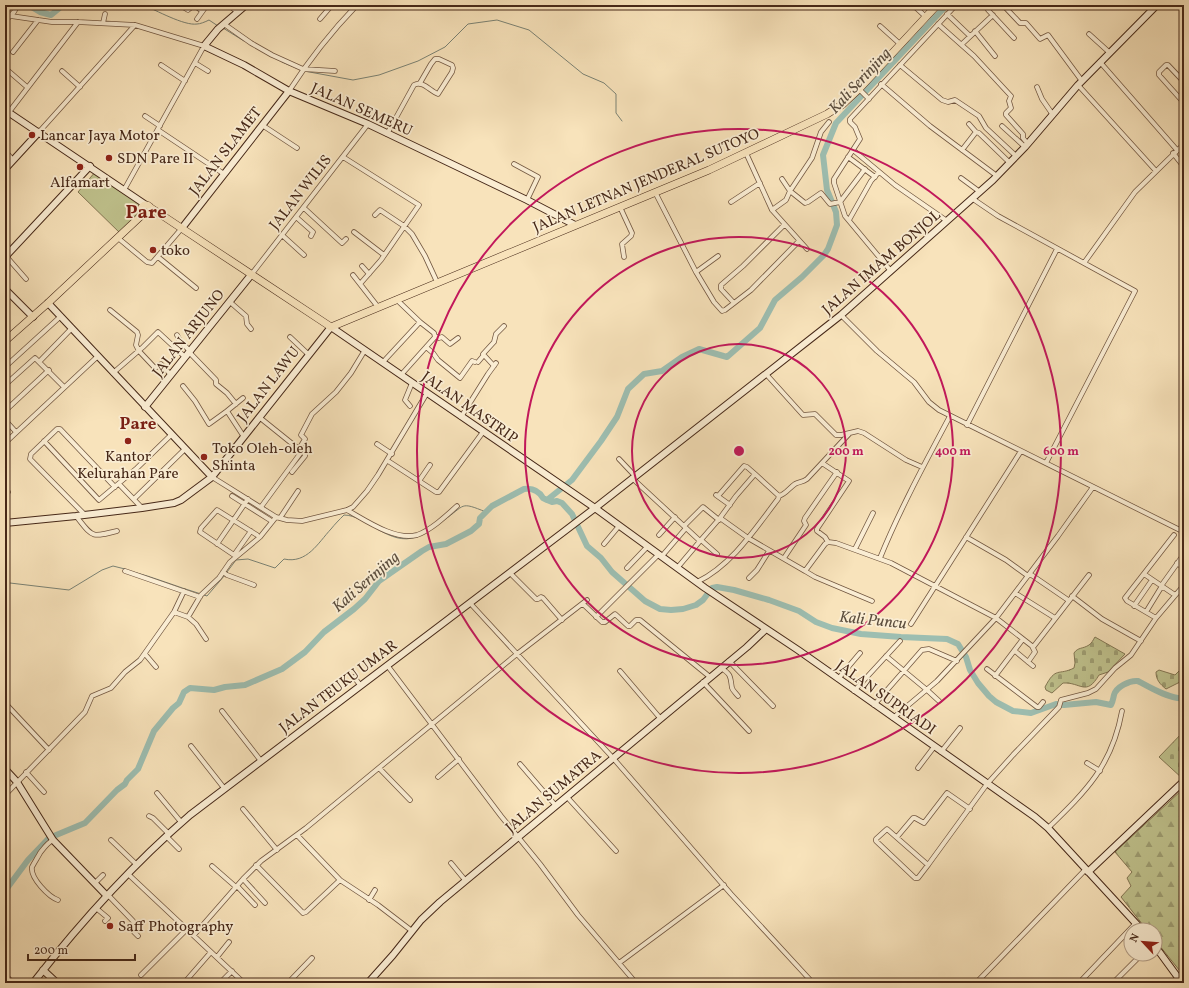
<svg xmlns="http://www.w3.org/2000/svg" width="1189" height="988" font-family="Vollkorn,serif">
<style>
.forest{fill:url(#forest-firs);stroke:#837653}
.cemetery{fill:url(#cemetery-stones);stroke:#837653}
.park{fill:#c0c38e;stroke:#837653}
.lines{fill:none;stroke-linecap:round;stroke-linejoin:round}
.stream{stroke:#7a8274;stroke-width:1}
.river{stroke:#9dbeb1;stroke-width:6}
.street-casing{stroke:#725741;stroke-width:5.5}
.secondary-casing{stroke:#462818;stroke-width:8}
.primary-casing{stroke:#462818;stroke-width:8}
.street{stroke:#faedd3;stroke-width:4}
.secondary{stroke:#faedd3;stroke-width:6}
.primary{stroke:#f8e3bb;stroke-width:7}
.ring{fill:none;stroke:#c2185b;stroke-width:2}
.poi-dot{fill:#8f2418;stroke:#faedd3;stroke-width:1.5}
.labels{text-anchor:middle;stroke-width:3.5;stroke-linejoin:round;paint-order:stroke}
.street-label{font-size:15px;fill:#462818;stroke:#faedd3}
.poi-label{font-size:15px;fill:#462818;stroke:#faedd3;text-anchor:start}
.water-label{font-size:16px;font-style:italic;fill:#5c4e3e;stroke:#faedd3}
.quarter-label{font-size:17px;font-weight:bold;fill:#7a1f14;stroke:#faedd3}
.district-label{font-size:19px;font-weight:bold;fill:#7a1f14;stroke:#faedd3}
.centre{fill:#c2185b;stroke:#faedd3;stroke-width:2}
.ring-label{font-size:12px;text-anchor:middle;font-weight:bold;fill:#c2185b;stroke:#faedd3;stroke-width:3.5;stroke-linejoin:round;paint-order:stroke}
</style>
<defs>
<pattern id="forest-firs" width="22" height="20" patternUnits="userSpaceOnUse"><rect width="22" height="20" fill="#c0c38e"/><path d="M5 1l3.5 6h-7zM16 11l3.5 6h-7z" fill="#9e9e73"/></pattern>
<pattern id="cemetery-stones" width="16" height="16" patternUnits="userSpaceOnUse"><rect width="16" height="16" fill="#c0c38e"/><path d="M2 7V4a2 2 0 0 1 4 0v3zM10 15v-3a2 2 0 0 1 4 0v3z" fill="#9e9e73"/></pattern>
</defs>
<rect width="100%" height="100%" fill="#f8e3bb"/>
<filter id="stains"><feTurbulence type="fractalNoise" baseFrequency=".005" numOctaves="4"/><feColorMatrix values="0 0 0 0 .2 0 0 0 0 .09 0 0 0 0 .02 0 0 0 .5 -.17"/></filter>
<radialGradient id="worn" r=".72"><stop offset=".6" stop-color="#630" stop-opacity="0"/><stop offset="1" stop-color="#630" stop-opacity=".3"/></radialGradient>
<!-- forest -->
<path class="forest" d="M1184,788V976L1155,940V930H1147L1121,897L1131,886L1127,878L1132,872L1115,852Z"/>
<!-- cemetery -->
<path class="cemetery" d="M1095,637L1125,654L1108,672L1099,675C1086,697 1081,682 1063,683L1052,693L1046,690L1045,687C1056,666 1058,676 1074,668L1075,663L1074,653C1078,647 1083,649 1089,645C1092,643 1093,640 1095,637Z
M1184,666V680L1166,689C1160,684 1156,680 1156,672L1159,670L1175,675Z
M1184,731V778L1183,779L1159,757Z"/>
<!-- park -->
<path class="park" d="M96,171L144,206L142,208L141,211L122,235L78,192Z"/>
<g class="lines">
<!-- stream -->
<path class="stream" d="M143,5C156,10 184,26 197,24C200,24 205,22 209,20L218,26
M223,28L244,41
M282,62L301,70
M304,71L353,80L379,75L418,61L445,47L468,24L497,20L529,30L583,74L604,83L616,94V113L622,121
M444,520C466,505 459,501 486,512
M130,571C154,577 177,587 201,594
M227,572L236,560L248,559L275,568L284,559C307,564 318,543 331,529C335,524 339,520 344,515C366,515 390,547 416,537
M5,580L10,583L69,590L102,570L113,566L125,569
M204,595L207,596L225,575"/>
<!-- river -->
<path class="river" d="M28,5L40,12L51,15L62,6L69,5
M547,500L552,502L557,501L562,503L572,514L587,546L601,558L612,572L645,601L660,609L671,610L683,609L696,605L703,600L712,588L717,587L734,590L769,600L799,611L816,622L832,628L861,634L901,637L947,639L958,644L966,657L970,670L978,683L989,696L996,702L1013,711L1031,713L1056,704L1064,705L1096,702L1111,705C1113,701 1113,699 1114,695C1116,687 1130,680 1138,681C1149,687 1171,700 1184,698
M5,891L28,860L49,838L85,823L117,790L125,784L127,780L138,769L154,731L173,708L179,703L184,692L190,688L214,690L225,687L245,685L282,669L305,652L324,632L354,609L365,599L379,581L422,551L429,547L446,544L471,531L479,524L480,518L492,506L524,489C532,488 539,491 543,498L547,500L572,480L601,441L617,417L628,389L644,374L662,371L682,357L699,349L727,357L760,328L775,300L802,277L824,255L828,249L837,225L836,212L827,190L823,155L836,123L947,5"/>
<!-- street casing -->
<g class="street-casing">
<path id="street" d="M180,5L188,10L194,5L202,11
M228,5L238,12
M913,5L926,17
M989,5L988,10L1014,38
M1003,5L1020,23H1026L1040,39L1048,35L1082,81
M947,14L970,36
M11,16L52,22H78L135,25L204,46L124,190
M197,19L207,5
M320,19L332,5
M5,21L14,12L18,5
M103,23L105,14
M224,24L251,43L272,55L303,69L335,71
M938,24L974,56L1011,96L1009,101L1011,108L1006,113V115L1023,134V138L1028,144
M880,26L900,44
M975,31L995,56
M1089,34L1110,53
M962,44L993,15
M13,52L38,20
M1100,62L1177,150
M195,63L208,71
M161,65L185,81
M900,65L942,100L948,102L955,100L979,116L986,128L1016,156
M5,68L27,87
M62,71L80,87
M1184,82L1168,65H1166L1159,72V75L1184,103
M881,84L930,126L997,176
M1078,85L1156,171
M1037,87L1042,99L1053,115
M859,89L869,99
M289,91C309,60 331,32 357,5
M9,112L78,22
M145,116L160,126
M262,125L297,148
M1002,126L1025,147
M158,130L224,174
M39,132L135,25
M976,132L979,133L1010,163
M387,134L414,85C422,80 430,91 438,94L452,72L453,68L452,65L439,59H435L431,64L420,83
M853,150L895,185L947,221
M962,150L976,132L969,124
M5,151L13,160
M746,153L772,210L807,249
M1173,153L1184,167
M343,157L419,205L381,260L360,284
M848,157L875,177
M514,164L538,177L527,200
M961,178L980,192
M782,179L790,191L805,203L808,202L821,193L830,204L840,202L865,169
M655,192L696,272L714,302L722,311L725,310L751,290L799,241
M973,199L998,216L1135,291L1046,463
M731,202L760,183
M620,207L632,233L631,236L622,244L624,257
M304,208L342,243L346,239
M772,210L786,200L790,191L812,158L821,132L829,122
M375,215L380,210L404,226L412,234L425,256L437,282
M296,217L313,232L311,236
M849,220L871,181L879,172
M354,232L384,255
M282,235L304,255
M118,238L147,262L152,263L182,228
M5,255L26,279
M158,257L196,288
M1084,263L1135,192L1184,144
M362,266L369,274
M890,270L845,216L834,183V179L860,139L855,127L850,122V119L956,5
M696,272L718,256
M251,275L368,124
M353,275L378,307
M230,302L246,316L247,324L251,329
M734,303L721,289V285L743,266L784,225
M110,310L137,332L138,335L136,345L139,351L155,368L161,364L171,375
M841,315L877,351L914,382L929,402L939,410L1184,532
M177,335L180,341L190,351
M435,336L439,338L442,337L450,344L458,338
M290,337L308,354
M426,347L433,353L438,360L460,378L472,361L475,362
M189,352L216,380V384L227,393L236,404
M40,361L72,328
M383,362L420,322L396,299
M478,362L483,356
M494,366L483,354L494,342L496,334L504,326
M5,367L61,316
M113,373L143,347L158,332L185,357
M766,374L803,415L815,414L836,435H841L858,431L864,433L906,460L922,467
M401,375L435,337L434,333L420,322
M5,385L35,358L64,387
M183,386L195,401L209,424L227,411
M243,398L227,411L244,437
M410,406L405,400L412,383
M5,411L49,370
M259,417L305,454V456L292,472
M461,417L488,374L496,363
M5,420L16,432
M967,425L1057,249
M44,441L99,500L137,468L171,435
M5,443L98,356
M377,444L392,454
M299,449L305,439L301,435L312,414L336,392L351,373L365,350
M619,459L635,476
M388,461L436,492H439L483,432
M822,463L849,481L817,529V531L825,537L828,542
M212,477L276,517L287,520L302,521L347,510L353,507L367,491L378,475L427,393
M632,478L700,541L720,518L748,538L805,571L825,544L828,542L836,543L891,563L996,618L1058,536L1093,487
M419,481L430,465
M119,484L142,508
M5,494L8,492
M716,495L730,505
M232,496L270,520
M718,496L744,466L747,467L755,474
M779,496C786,494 789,488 795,484C799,482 803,482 807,479L849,434
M134,499L185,449
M261,507L302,451
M347,510C365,520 395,541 417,535C431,530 446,516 457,506
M85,515L30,459L31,454L57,429H60L115,487
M76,516C93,537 90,538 117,531
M280,518L298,491
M684,526L703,507L719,520
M251,531L234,555L200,532L201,528L217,510L257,535
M659,535L675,517
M966,537L1006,560L1028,576
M701,540L717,554
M217,544L248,499
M604,544L619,526
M855,549L873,513
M662,556L686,528
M784,558L806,525L804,521L805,518L837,472
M880,558C900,509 925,463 950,416
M1177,563L1184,568
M678,567L700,541
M627,568L648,546
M125,571L200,597
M805,571L815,577L872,601
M223,572L227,575L254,585
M510,573L536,599H538L541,597L543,598L562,620
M1030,574L1068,600
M1144,574L1175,595
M749,578L757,570L769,551
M697,582C732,565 755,529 778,499L779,496L755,474L736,496L720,518
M1161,586L1184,554
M1015,593L1055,618
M1072,596L1102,619L1141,641
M470,603L613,758L731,894L813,983
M583,604L602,622H605L615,614L628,626H630L636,620H640L710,677
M1134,606L1152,580
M174,612L188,617L201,595L219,578L230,562L260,537L276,517
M1146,612L1162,586
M188,617L196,624L206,639
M596,617L659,554
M1156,618L1127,601L1125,598L1174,535
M911,624L1021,451
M1015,651L1033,666
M145,654L156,667
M886,656L927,690L939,701
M729,661L773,706
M1028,662L1035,652L1032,646
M387,665L501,816L540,864L578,915L636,983
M721,668C732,675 730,677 732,688C733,691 736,693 738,696
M987,669L1037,707H1039L1043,702
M620,671L660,718
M995,676L1023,639L1032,646H1034L1089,575
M354,677L360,685
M838,679L860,653
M703,682L749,731
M854,691L900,641
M5,703L49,750
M874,705L922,650L929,649L957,661
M222,711L261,761
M893,718L937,681L996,618L1023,639
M191,746L224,788
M941,752L960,728
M1087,763L1100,771
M520,764L556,806
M379,768L410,800
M918,768L934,747
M26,772L44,792
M438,777L459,759
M157,793L181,822
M5,795L85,712L92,696L111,688L125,672L140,660L174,612L184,591
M567,797L616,851
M243,809L277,850
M149,816L153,818L168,833
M1048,828C1086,791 1112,766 1122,711
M297,835L340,880L378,905L412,931
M166,836L179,849
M897,837L913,818H915L924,823L947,793L970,809
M53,840C47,843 44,848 40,853C38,857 34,863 32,867C30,878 49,897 58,900
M111,840L137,865
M451,863L465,880
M256,865L303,913L306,912L340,880
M928,865L918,878H915L876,841V839L887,829L928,865L987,784L1013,755L1059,707L1061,700L1088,693L1096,689L1115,668L1131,655L1156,618L1184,585
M212,866L236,887
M128,874L244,983
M243,879L265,903
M95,883L103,875
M237,886L255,905
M108,895L133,921L134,924L133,931L138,936
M369,900L375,890
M96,908L108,918L105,921
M194,935L243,879L261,861L306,828L517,654L587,600
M217,957L229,942
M619,963L724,885
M5,975L13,983
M141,975L187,929
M184,983L211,952
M220,983L232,971
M288,983L312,958
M976,983L1086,869
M1079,983L1136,923
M1113,983L1142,954"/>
</g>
<!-- secondary casing -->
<g class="secondary-casing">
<path id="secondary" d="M246,5L218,29L204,46L244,65L289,91L368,124L527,200L575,225
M5,110L146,205
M5,169L39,132
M182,228L289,91
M5,257L90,166
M5,289L33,317
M48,303L212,477
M145,407L251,275
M5,523L76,516L142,508L174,503L181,500L212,477L331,327L595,508L705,588L798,650L1035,817L1048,828L1142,930
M5,769L17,782L53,840L107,896
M1088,872L1184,781
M1155,946L1182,983
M43,970L57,983
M33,983C80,923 132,865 190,815L595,508L841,315L993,180L1025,147L1078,85L1157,5
M368,983L393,955L421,920L440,902L747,647L766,629"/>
</g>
<!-- primary casing -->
<g class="primary-casing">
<path id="primary" d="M141 210a5 5 0 1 1 10 0a5 5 0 1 1-10 0Z
M151,208L331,327L709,170L827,114L843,104L859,89L937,5
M5,341L48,303L143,214"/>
</g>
<!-- street -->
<use href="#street" class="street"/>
<!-- secondary -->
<use href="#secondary" class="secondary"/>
<!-- primary -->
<use href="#primary" class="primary"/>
</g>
<!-- distance rings -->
<g class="ring">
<circle cx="739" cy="451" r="107"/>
<circle cx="739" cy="451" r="214"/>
<circle cx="739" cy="451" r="322"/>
</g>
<!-- markers -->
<g class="poi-dot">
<circle cx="32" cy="135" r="4"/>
<circle cx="109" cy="158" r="4"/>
<circle cx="80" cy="167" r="4"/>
<circle cx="153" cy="250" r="4"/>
<circle cx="128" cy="441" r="4"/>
<circle cx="204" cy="457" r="4"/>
<circle cx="110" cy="926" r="4"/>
</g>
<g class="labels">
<!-- street labels -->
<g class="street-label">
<text transform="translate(362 109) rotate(24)" y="5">JALAN SEMERU</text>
<text transform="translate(225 151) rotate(-52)" y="5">JALAN SLAMET</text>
<text transform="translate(646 180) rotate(-23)" y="5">JALAN LETNAN JENDERAL SUTOYO</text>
<text transform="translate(300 192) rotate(-52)" y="5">JALAN WILIS</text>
<text transform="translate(881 262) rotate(-41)" y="5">JALAN IMAM BONJOL</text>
<text transform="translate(188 333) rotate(-52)" y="5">JALAN ARJUNO</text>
<text transform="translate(268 384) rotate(-52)" y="5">JALAN LAWU</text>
<text transform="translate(470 407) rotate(35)" y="5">JALAN MASTRIP</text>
<text transform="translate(338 686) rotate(-37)" y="5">JALAN TEUKU UMAR</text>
<text transform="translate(886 697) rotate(35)" y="5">JALAN SUPRIADI</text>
<text transform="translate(553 791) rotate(-40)" y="5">JALAN SUMATRA</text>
</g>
<!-- poi labels -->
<g class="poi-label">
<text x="40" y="140">Lancar Jaya Motor</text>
<text x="117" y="163">SDN Pare II</text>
<text x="80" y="187" text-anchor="middle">Alfamart</text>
<text x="161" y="255">toko</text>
<text x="212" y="453">Toko Oleh-oleh<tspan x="212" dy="17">Shinta</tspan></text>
<text x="128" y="461" text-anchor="middle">Kantor<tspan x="128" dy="17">Kelurahan Pare</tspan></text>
<text x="118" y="931">Saff Photography</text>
</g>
<!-- water labels -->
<g class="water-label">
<text transform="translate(859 80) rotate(-47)" y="6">Kali Serinjing</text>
<text transform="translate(365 581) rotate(-41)" y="6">Kali Serinjing</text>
<text transform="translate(873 619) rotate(6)" y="6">Kali Puncu</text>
</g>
<!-- quarter labels -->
<g class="quarter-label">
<text x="138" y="429">Pare</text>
</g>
<!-- district labels -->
<g class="district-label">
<text x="146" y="218">Pare</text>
</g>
</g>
<circle cx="739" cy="451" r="6" class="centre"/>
<g class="ring-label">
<text x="846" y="455">200 m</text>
<text x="953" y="455">400 m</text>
<text x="1061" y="455">600 m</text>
</g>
<!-- margin -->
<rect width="1189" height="988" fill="none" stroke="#f8e3bb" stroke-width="20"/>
<rect x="6" y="6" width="1177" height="976" fill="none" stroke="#462818" stroke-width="2"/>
<rect x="10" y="10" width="1169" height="968" fill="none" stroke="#462818"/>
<!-- north arrow -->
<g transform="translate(1143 942) rotate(296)"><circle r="19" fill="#faedd3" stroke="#b29e88"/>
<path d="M0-3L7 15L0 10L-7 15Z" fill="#8f2418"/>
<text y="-6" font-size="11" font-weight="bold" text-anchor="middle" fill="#462818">N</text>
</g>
<!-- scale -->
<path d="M28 954v6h107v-6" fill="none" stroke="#462818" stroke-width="2"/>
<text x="34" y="954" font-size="12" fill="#462818" stroke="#faedd3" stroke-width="3" paint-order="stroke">200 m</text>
<rect width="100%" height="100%" filter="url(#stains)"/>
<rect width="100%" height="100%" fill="url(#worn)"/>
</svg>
